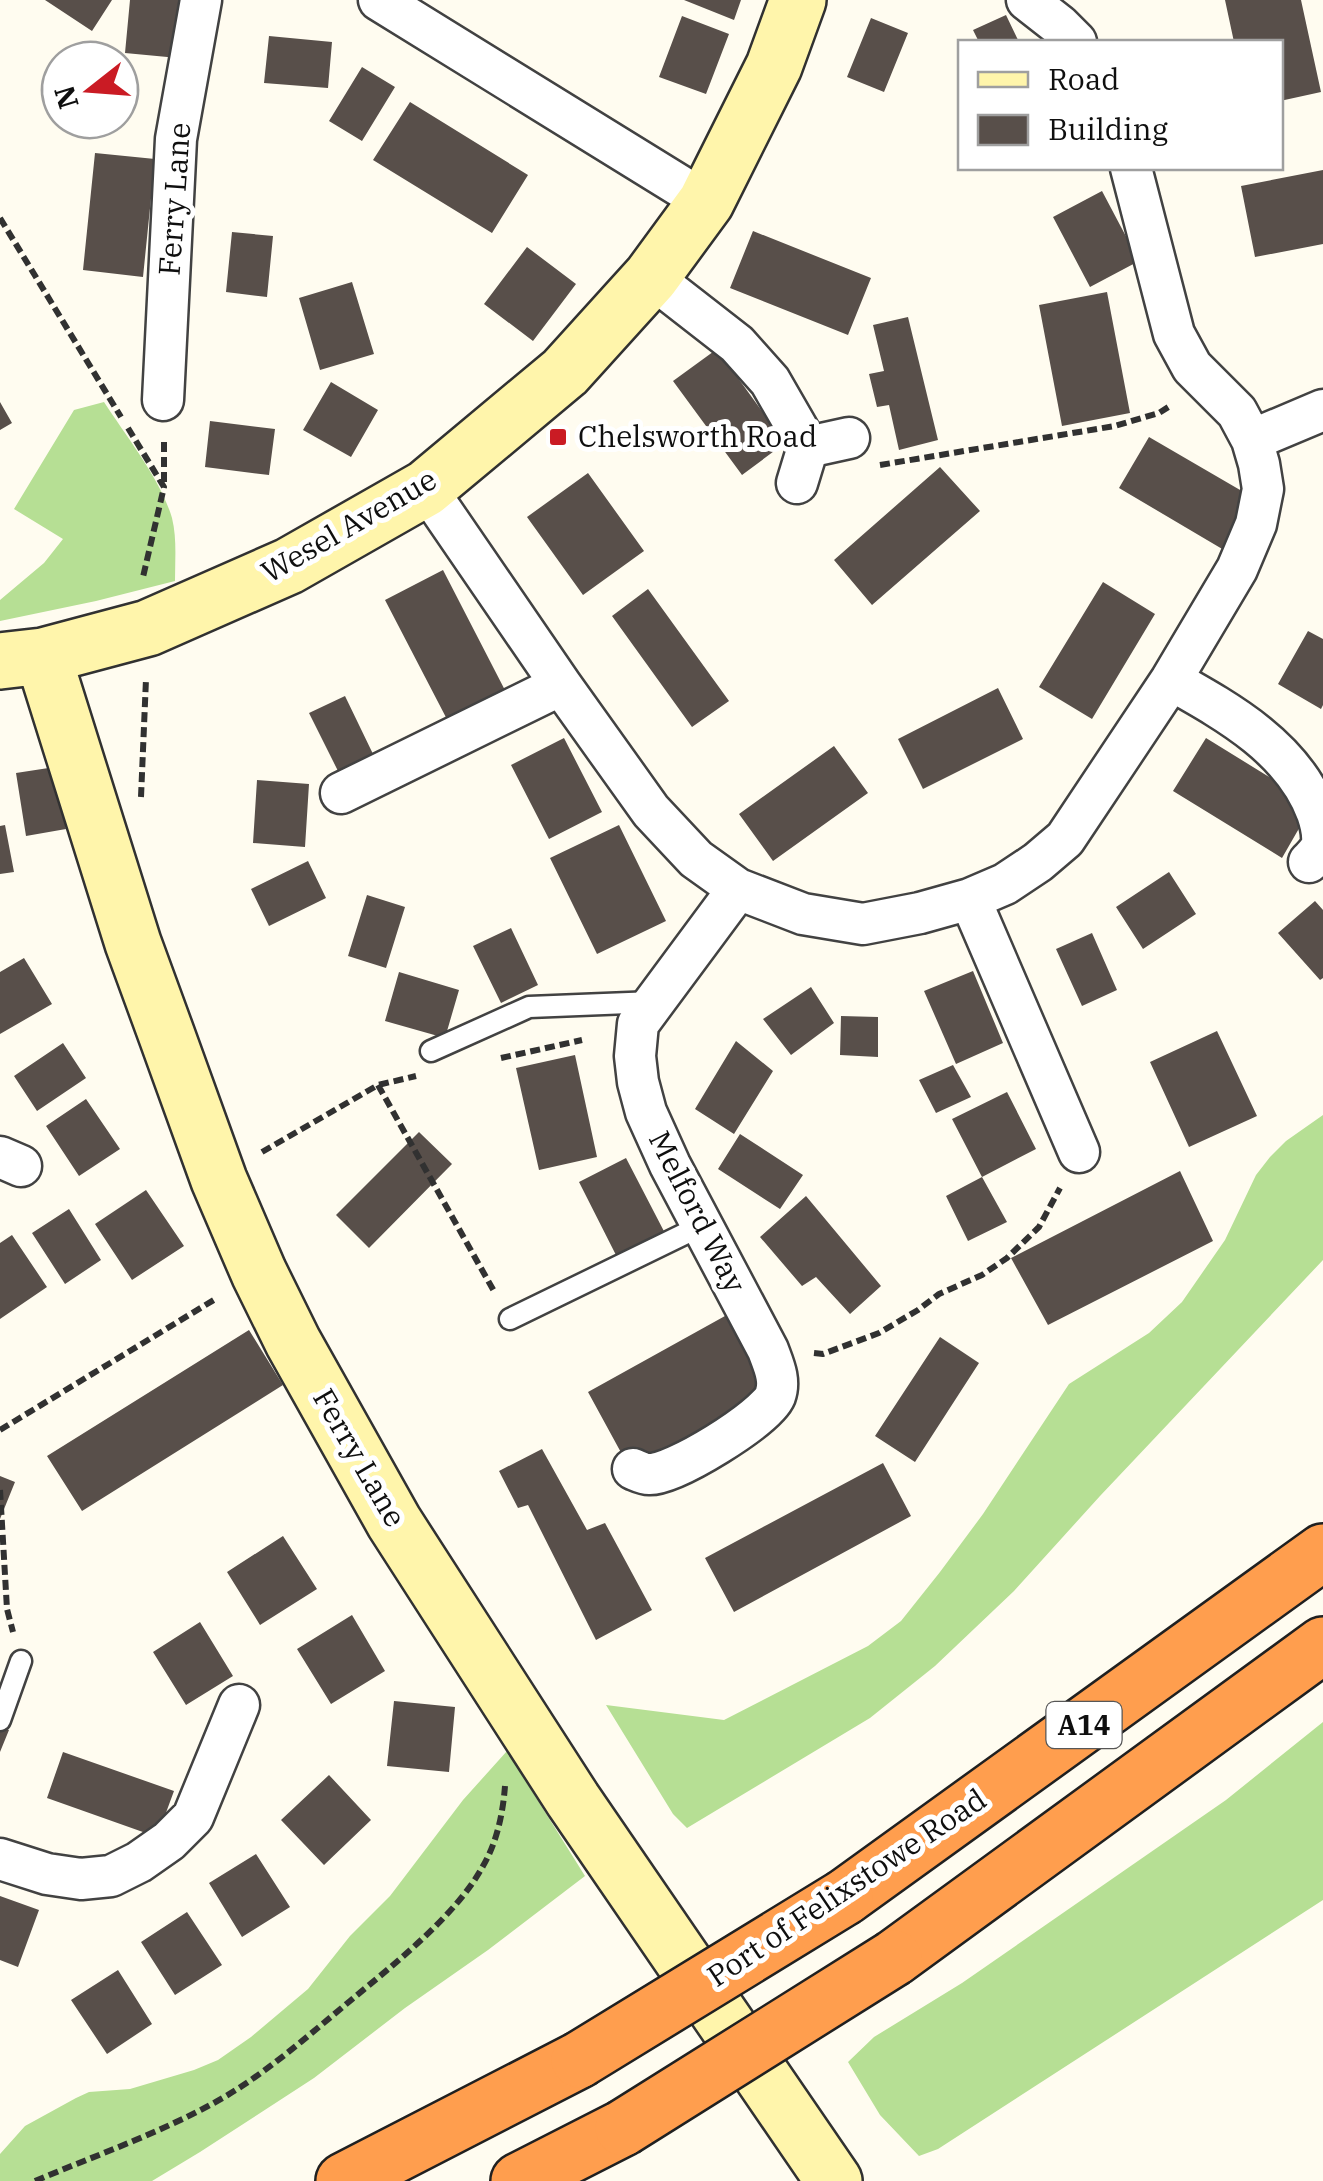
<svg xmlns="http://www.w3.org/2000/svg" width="1323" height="2181" font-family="'IBM Plex Serif',serif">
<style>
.forest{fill:#b6df94}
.building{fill:#584f4a}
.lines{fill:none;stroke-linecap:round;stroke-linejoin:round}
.lane-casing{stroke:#424242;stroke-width:25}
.street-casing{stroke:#424242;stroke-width:45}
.secondary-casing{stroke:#313131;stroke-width:60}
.highway-casing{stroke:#202020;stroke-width:60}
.path{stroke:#313131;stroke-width:6;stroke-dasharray:10 5;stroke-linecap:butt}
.lane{stroke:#fff;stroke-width:20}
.street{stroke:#fff;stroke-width:40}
.secondary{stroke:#fff5ab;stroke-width:55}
.highway{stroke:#ff9e4e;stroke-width:55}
.highway-bridge-casing{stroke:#202020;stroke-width:60;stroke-linecap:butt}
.highway-bridge{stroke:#ff9e4e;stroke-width:55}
.poi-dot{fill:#ca1b24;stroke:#fff;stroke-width:4}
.labels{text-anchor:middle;stroke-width:10;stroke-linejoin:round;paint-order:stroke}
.shield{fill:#fff;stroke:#575757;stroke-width:2.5}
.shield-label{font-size:28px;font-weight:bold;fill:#0f0f0f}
.street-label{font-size:30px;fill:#0f0f0f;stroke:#fff}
.poi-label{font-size:30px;fill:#0f0f0f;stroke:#fff;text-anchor:start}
</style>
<rect width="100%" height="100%" fill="#fffcf0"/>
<!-- forest -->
<path class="forest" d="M104,402C126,436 161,480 172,518C177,538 175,560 175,581L96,601L0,621V600L44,563L63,539L14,509L74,410Z
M1323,1115V1260L1100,1496L1014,1591L935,1666L870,1718L687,1828L673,1814L606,1705L724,1720L868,1646L901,1621L940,1572L983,1514L1069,1384L1149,1333L1182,1302L1225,1240L1256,1175L1270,1157L1286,1141Z
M1323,1722V1900L938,2149L919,2156L880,2115L848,2062L874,2037L962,1983L1226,1800Z
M507,1751L585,1876L488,1950L405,2008L314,2078L200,2152L152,2181H0V2154L25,2126L76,2098L89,2092L130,2089L194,2070L218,2060L251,2037L308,1989L350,1936L390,1896L463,1800Z"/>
<!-- building -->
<path class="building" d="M45,0H112L92,31Z
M130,0H183L178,58L125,53Z
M684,0H741L734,20Z
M1225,0H1301L1321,92L1280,101V42H1234Z
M1006,15L1019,42H979L973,30Z
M682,16L729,34L706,94L659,77Z
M871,18L908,33L884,92L847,77Z
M269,36L332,42L328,88L264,83Z
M362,67L395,87L362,141L329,121Z
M410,102L528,175L492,233L373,160Z
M95,153L155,159L143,277L83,270Z
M1323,170V244L1255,257L1241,186Z
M1102,191L1139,261L1090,287L1053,217Z
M753,231L871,278L848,335L730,288Z
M232,232L273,236L267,297L226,292Z
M527,247L576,284L533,341L484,304Z
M352,282L374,354L320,370L299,298Z
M1107,292L1130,413L1062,426L1039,305Z
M908,317L938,440L899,450L889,405L877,407L869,374L884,371L873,325Z
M717,349L785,443L742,475L673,381Z
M331,382L378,410L351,457L303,430Z
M0,402L12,423L0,430Z
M210,421L275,429L269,475L205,467Z
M1149,437L1259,501L1229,553L1119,488Z
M940,467L980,511L872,605L834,560Z
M588,473L644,551L583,595L527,517Z
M443,570L509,698L451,727L385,600Z
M1103,582L1155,614L1092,719L1039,687Z
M648,589L729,701L692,727L612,616Z
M1308,631L1323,639V705L1321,709L1278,684Z
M998,688L1023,739L923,789L898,739Z
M345,696L373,754L338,771L309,713Z
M564,738L602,812L549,839L511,765Z
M1206,738L1313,804L1282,858L1173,791Z
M834,746L868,793L773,861L739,814Z
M55,767L66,829L26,836L16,773Z
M257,780L309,784L305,847L253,843Z
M5,825L14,872L0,874V826Z
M619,825L666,921L597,954L550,858Z
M308,861L326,898L269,926L251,889Z
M1169,872L1196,914L1143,949L1116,907Z
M367,895L405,907L386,968L348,956Z
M1315,901L1323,910V978L1320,980L1278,933Z
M511,928L538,985L501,1003L473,946Z
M1092,933L1117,990L1082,1006L1056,949Z
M24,958L52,1004L0,1034V972Z
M973,971L1003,1043L956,1064L924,991Z
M399,972L459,990L445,1038L385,1021Z
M811,987L834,1023L791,1055L763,1019Z
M841,1016L878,1017V1057L840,1055Z
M1217,1031L1257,1116L1189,1147L1150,1062Z
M736,1041L773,1071L734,1134L695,1109Z
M63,1043L86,1078L37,1111L14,1076Z
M575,1055L597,1157L539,1170L516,1068Z
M953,1065L971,1097L936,1113L919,1080Z
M1007,1092L1036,1149L982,1177L952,1119Z
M86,1099L120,1149L79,1176L46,1126Z
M419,1132L452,1164L369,1248L336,1215Z
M740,1134L803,1175L780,1209L718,1169Z
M626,1158L668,1239L620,1263L579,1182Z
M1180,1171L1213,1241L1048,1325L1011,1258Z
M982,1177L1007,1222L968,1241L946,1196Z
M146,1190L184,1246L132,1280L95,1224Z
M806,1196L881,1286L850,1314L816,1277L802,1286L760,1237Z
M69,1209L101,1260L65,1284L32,1233Z
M12,1235L47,1287L0,1319V1243Z
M734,1311L776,1387L630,1469L588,1392Z
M249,1330L283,1385L82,1511L47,1456Z
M940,1337L979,1363L915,1462L875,1436Z
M542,1449L587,1530L605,1523L652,1610L596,1640L528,1505L518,1508L499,1471Z
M883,1463L911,1516L734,1612L705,1558Z
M0,1476L15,1482L0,1519Z
M283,1536L317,1589L260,1625L227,1572Z
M352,1615L385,1671L331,1704L297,1649Z
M200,1622L233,1676L186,1705L153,1652Z
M394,1701L455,1707L449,1772L387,1766Z
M0,1726L9,1730L0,1752Z
M63,1752L174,1791L157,1837L47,1798Z
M329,1775L371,1820L324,1865L281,1820Z
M256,1854L290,1907L242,1937L209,1883Z
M0,1896L39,1910L18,1967L0,1960Z
M187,1912L222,1965L175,1995L141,1942Z
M118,1970L152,2024L107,2054L71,2000Z"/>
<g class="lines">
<!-- lane casing -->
<g class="lane-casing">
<path id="lane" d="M431,1051L529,1007L654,1002
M510,1319L703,1225
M0,1720L21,1661"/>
</g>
<!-- street casing -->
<g class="street-casing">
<path id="street" d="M379,0L706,202
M1027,0L1059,25L1076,42
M651,277L737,344L770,381L808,447
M163,400L176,139L201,0
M1252,440L1323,410
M797,483L808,447L849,438
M426,488L561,685L651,811L696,859L738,889L803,914L863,924L920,913L970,899L1005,884L1038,862L1065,839L1171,680L1237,569L1256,524L1263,489L1259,464L1252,440L1237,412L1192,367L1174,334L1131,168
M1171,680C1228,712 1293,748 1317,813C1320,822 1323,833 1322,843C1321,850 1314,857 1309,862
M341,793L561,685
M970,899L1079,1152
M0,1157L21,1166
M633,1469C638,1471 643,1474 649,1474C672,1476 766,1418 775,1396C781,1380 773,1364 768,1350L670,1165L646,1112L638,1082L635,1056L638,1024L738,889
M0,1859L47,1874L81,1879L111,1876L139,1862L169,1841L193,1817L239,1705"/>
</g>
<!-- secondary casing -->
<g class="secondary-casing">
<path id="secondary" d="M43,656L133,943L167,1036L219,1180L259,1273L293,1342L394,1522L573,1800L834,2181
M0,661L43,656L148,628L289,566L426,488L565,372L651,277L706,202L774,66L798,0"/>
</g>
<!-- highway casing -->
<g class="highway-casing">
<path id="highway" d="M845,1897L1323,1552
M894,1958L1323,1645
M344,2181L579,2060
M519,2181L623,2128"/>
</g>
<!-- path -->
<path class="path" d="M0,218L121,417
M128,428L164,487L143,577
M164,442V484
M880,465L1115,426L1159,413L1170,406
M141,797L146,679
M501,1058L582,1040
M378,1085L495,1293
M262,1152L378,1085L416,1076
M814,1353L823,1354L879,1333L918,1310L939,1294L982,1275L1007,1258L1039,1227L1060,1188
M0,1430L217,1298
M0,1490L7,1609L13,1632
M35,2181C101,2153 183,2125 242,2086C280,2061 315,2030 350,2001C394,1964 456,1916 483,1866C497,1842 503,1813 505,1786"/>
<!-- lane -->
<use href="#lane" class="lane"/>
<!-- street -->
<use href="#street" class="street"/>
<!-- secondary -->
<use href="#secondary" class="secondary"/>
<!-- highway -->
<use href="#highway" class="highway"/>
<!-- highway-bridge casing -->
<g class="highway-bridge-casing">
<path id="highway-bridge" d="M579,2060L845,1897
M623,2128L894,1958"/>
</g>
<!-- highway-bridge -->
<use href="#highway-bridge" class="highway-bridge"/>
</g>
<!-- markers -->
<rect class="poi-dot" x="548" y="427" width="20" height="20" rx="5"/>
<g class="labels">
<!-- shield labels -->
<rect class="shield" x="1046.5" y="1702" width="75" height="46" rx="8"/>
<g class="shield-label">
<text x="1084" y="1735">A14</text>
</g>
<!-- street labels -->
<g class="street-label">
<text transform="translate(175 199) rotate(-86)" y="10">Ferry Lane</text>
<text transform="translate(349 526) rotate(-30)" y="10">Wesel Avenue</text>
<text transform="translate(697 1212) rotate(63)" y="10">Melford Way</text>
<text transform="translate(359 1458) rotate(60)" y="10">Ferry Lane</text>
<text transform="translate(847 1888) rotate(-34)" y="10">Port of Felixstowe Road</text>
</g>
<!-- poi labels -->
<g class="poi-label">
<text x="578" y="447">Chelsworth Road</text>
</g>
</g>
<!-- legend -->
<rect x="958" y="40" width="325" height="130" fill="#ffffff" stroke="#9f9f9f" stroke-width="2.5"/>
<rect x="978" y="72" width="50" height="15" fill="#fff5ab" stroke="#9f9f9f" stroke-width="2.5"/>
<text x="1048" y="90" font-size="30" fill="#0f0f0f">Road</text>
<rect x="978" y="115" width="50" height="30" fill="#584f4a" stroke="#9f9f9f" stroke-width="2.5"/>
<text x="1048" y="140" font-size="30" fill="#0f0f0f">Building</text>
<!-- north arrow -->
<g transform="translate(90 90) rotate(253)"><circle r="48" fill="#ffffff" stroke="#9f9f9f" stroke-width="2.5"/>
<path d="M0-8L18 38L0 25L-18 38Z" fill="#ca1b24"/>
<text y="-15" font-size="28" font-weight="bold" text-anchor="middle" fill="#0f0f0f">N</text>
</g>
</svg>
